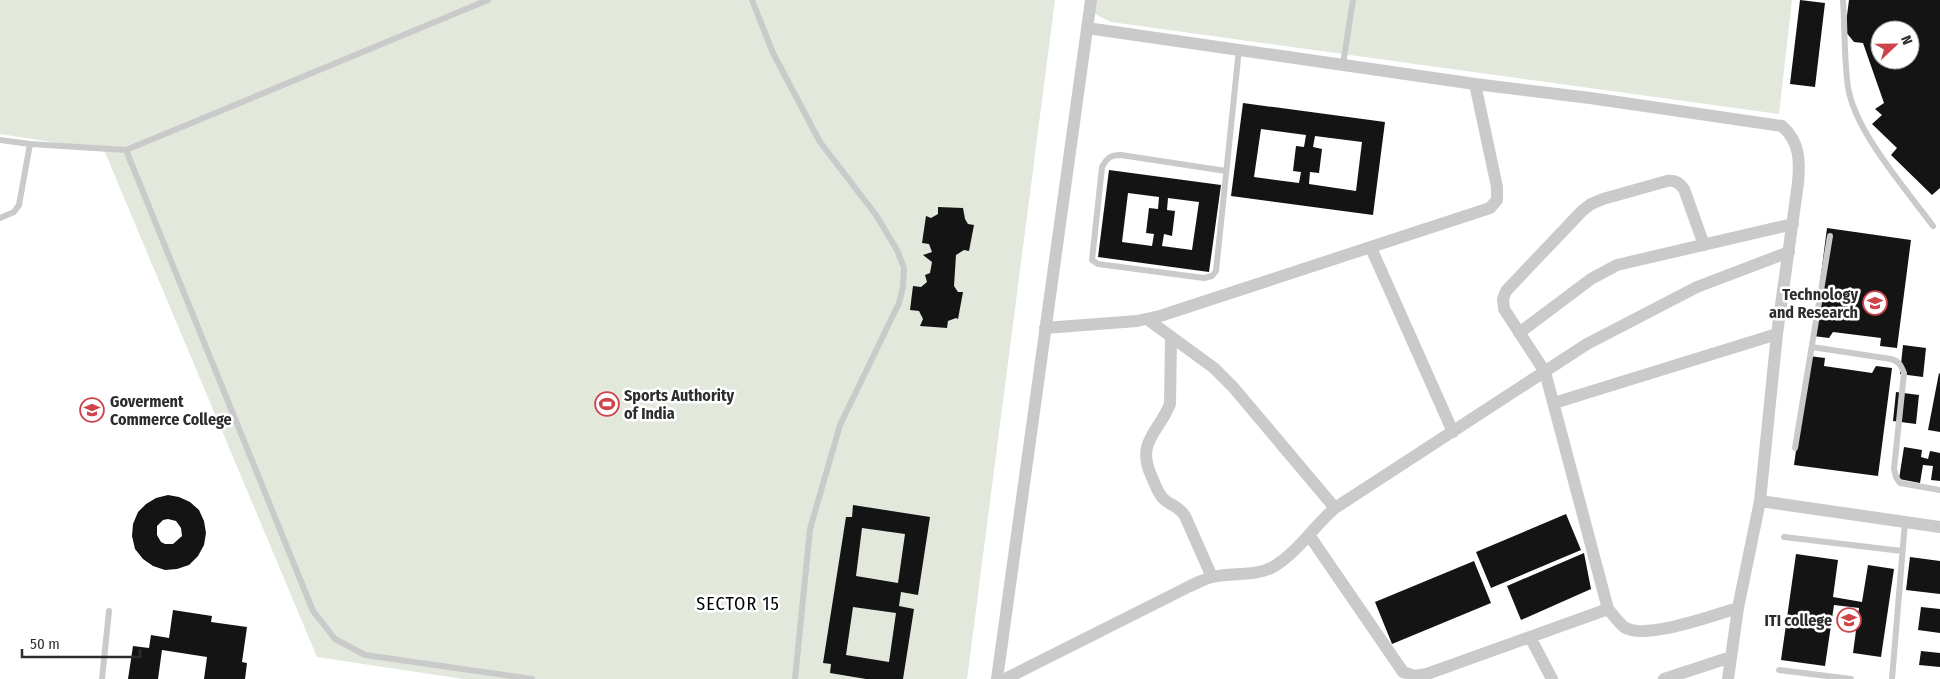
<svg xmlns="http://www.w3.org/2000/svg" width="1940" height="679" font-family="'Fira Sans Condensed',sans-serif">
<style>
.green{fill:#e2e8dc}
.building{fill:#141414;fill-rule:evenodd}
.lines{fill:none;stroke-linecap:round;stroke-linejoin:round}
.lane{stroke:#cacaca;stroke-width:6}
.street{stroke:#cacaca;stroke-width:12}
.labels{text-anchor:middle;stroke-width:5;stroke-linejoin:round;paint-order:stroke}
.poi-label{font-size:16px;font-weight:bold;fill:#2d2d2d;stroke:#fff;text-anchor:end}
.neighbourhood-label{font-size:18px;letter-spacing:1px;fill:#000;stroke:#fff}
</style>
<rect width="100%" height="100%" fill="#fff"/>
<!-- green -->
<path class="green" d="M0,0H1055L967,679H463L317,657L104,150L0,134Z
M1087,0H1792L1779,114L1111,22L1085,9Z"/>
<!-- building -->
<path class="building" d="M1800,0L1825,3L1815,87L1790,84Z
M1849,0H1940V188L1932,195L1891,155L1897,148L1872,124L1882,115L1875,109L1884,103L1863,43L1854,42L1845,31ZM1880,30H1910V60H1880Z
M1243,103L1385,122L1373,215L1231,196ZM1261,129L1306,135L1304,147L1296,146L1293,171L1301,172L1299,183L1254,177ZM1315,136L1362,142L1356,191L1309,184L1310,172L1319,173L1322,149L1313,147Z
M1109,170L1221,185L1209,272L1098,257ZM1128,193L1159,197L1158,209L1149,208L1146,233L1154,234L1152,246L1122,242ZM1168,198L1199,202L1192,250L1162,246L1164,234L1172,236L1175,211L1167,210Z
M938,207L963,208L965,219L968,224L974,225L969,251L964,250L956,255L954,286L958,292H963L958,319L956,318L948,321L947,328L920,326L923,319L919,311L910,310L913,286L921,287L927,282L925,275L930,273L932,262L923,255L932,252L929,244L922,243L926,216L931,218L938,214Z
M1827,228L1911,240L1897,348L1880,346L1881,338L1833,332L1829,338L1813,336Z
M1903,345L1926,348L1923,377L1900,374Z
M1809,356L1825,358L1824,366L1872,373L1876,366L1892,368L1878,476L1794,465Z
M1939,373L1940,374V432L1928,430Z
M1896,392L1919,395L1916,424L1893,421Z
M1904,447L1922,450L1921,457L1928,459L1930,451L1940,453V481L1931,480L1933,466L1923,465L1920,483L1899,479Z
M168,495L179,497L190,502L199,510L204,521L206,533L204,545L198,556L189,565L177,569L165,570L153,566L143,559L135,549L132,536L133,524L138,512L146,504L156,498ZM168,519L176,521L181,528L182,536L173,544H165L161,542L157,535V526L163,520Z
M853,505L930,517L918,595L901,592L899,606L914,609L903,679H866L830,673L831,664L823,663L846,517H852ZM862,528L905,534L898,583L856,576ZM853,607L896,613L889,662L846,655Z
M1566,514L1581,550L1491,588L1476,552Z
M1584,553L1591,589L1521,620L1507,586Z
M1796,554L1838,560L1833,597L1862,602L1868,565L1894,569L1881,657L1853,653L1859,608L1834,605L1825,666L1781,660Z
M1910,557L1940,561V594L1906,590Z
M1474,561L1491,603L1392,644L1375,602Z
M1921,607L1940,609V633L1918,630Z
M173,610L212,616L211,622L247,627L242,662L247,663L245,679H204L207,657L162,650L158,679H128L133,646L149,648L151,635L169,638Z
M1921,651L1940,653V667L1919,665Z"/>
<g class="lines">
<!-- lane -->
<path class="lane" d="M752,0L773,53L820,142L876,215L897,250L904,268L903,287L899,303L840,425L810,529L795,679
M1843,0C1845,29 1844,59 1848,87C1855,132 1906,189 1933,226
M1343,64L1353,0
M0,140L30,144L126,150L488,0
M126,150L313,611L335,639L365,655L532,679
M1226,171L1121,155C1110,155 1107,158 1102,167L1092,260L1098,264L1204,278L1212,276L1216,271L1239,49
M0,218L14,212L19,205L30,144
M1812,347L1891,359C1899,361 1901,366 1904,373L1894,469L1896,477L1900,483L1940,490
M1795,448L1830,236
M1784,537L1902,551
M1779,670L1851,679
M102,679L109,611
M1892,679L1905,522"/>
<!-- street -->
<path class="street" d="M1087,28L1475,84L1590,98L1782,126C1800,142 1800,161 1798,183L1777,334L1760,501L1738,608L1728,679
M1371,248L1453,432
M1147,319L1214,368L1233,387L1335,508
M1045,328L1137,321L1160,316L1490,208L1497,200V187L1475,84
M1519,333L1591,279L1617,265L1793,224
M1171,337L1170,404C1159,432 1136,442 1151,475C1154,482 1157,490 1161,496C1167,505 1177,504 1185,516L1212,577
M1554,403L1777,334
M1760,501L1940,527
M1309,535L1403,672L1415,676L1427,674L1608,609C1613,615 1618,622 1624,627C1644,641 1714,615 1738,608
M1608,609L1545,372L1504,309L1503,299L1506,291L1582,211L1591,204L1603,199L1667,181C1676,180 1679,183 1684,189L1704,245
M1530,637L1552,679
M997,679L1091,0
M1005,679L1190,586C1197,583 1204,579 1212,577C1232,572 1254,577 1273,567C1298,552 1314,526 1335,508L1587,344L1697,287L1789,252
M1664,679L1731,657"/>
</g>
<!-- icons -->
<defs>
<g id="university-ring" transform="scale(1.25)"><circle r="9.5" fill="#fff" stroke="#ce444a" stroke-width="1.5"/><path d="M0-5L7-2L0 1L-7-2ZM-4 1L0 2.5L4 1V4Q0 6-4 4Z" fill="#ce444a"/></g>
<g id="stadium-ring" transform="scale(1.25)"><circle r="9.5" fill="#fff" stroke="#ce444a" stroke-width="1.5"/><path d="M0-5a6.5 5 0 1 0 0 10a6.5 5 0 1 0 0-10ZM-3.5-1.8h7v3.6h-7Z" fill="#ce444a"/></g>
</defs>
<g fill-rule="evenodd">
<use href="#university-ring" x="1875" y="303"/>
<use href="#stadium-ring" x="607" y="404"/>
<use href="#university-ring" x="92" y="410"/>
<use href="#university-ring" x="1849" y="620"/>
</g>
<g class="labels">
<!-- poi labels -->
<g class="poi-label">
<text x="1858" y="300">Technology<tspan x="1858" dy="18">and Research</tspan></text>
<text x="624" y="401" text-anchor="start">Sports Authority<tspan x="624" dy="18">of India</tspan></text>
<text x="110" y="407" text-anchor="start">Goverment<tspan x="110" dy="18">Commerce College</tspan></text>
<text x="1832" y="626">ITI college</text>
</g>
<!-- neighbourhood labels -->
<g class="neighbourhood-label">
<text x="738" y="610">SECTOR 15</text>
</g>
</g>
<!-- north arrow -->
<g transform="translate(1895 45) rotate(68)"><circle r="24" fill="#ffffff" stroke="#ababab"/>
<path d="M0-4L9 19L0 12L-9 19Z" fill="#ce444a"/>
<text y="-8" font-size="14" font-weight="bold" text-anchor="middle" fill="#2d2d2d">N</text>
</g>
<!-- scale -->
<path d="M22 649v8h118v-8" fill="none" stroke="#2d2d2d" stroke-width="2.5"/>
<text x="30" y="649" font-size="15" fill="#2d2d2d" stroke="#ffffff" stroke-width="4" paint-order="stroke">50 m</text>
</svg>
